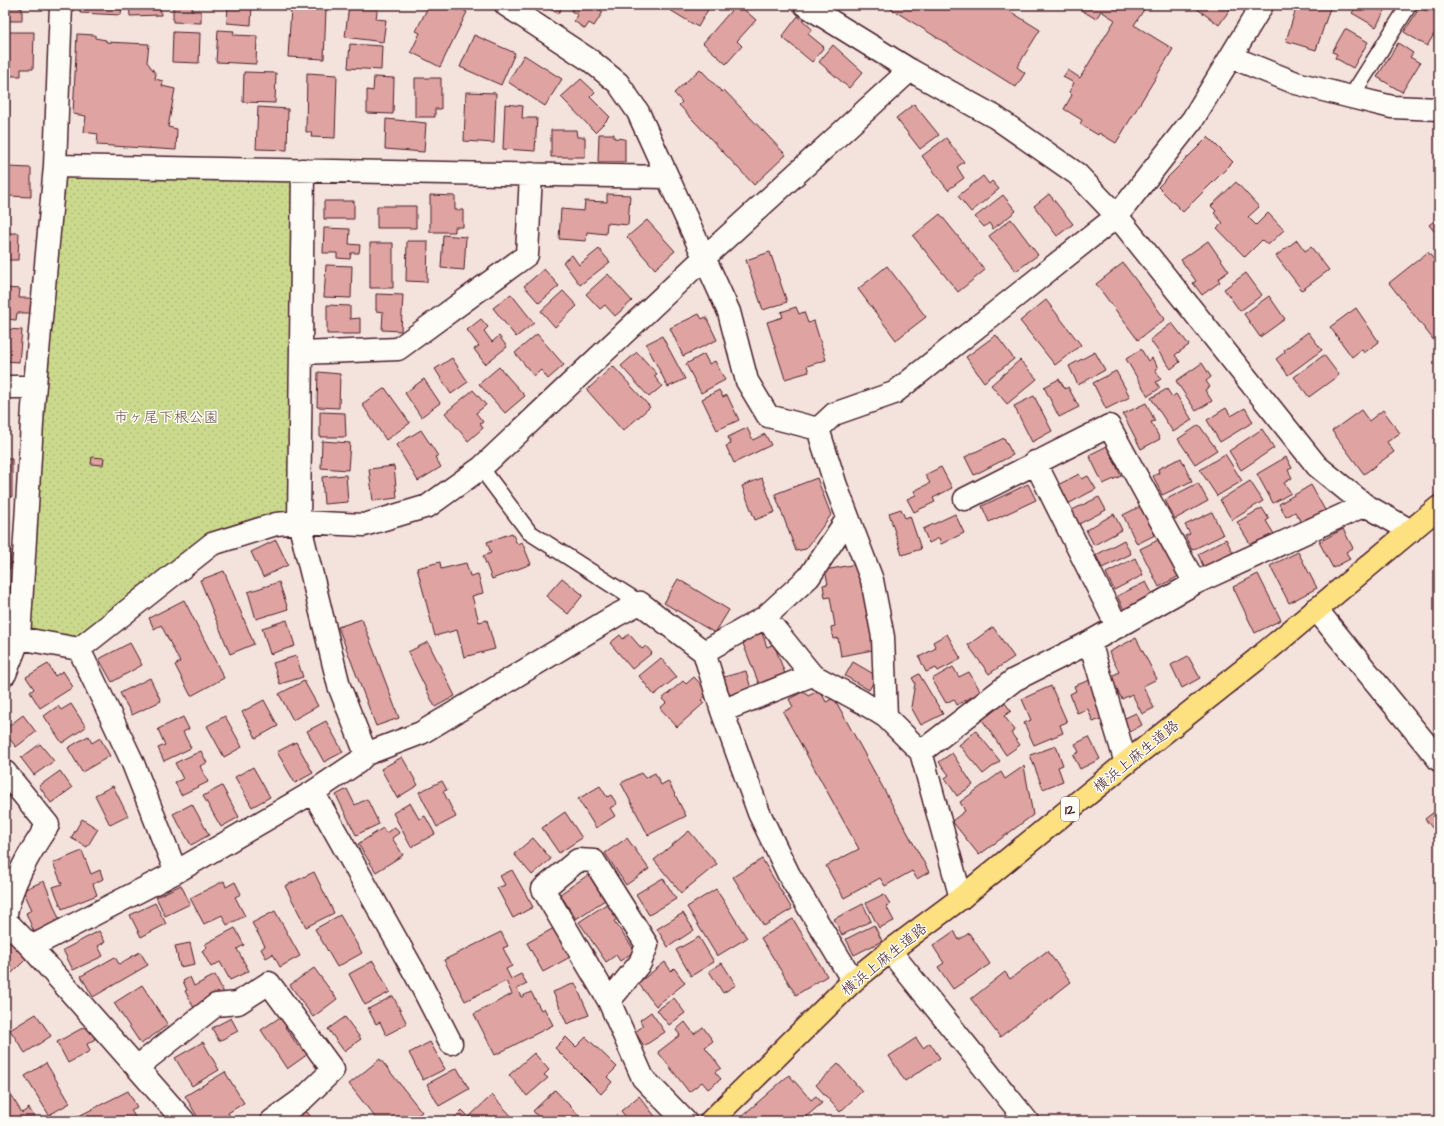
<svg xmlns="http://www.w3.org/2000/svg" width="1444" height="1126" font-family="'Architects Daughter','Klee One',sans-serif">
<style>
.park{fill:url(#park-dots);stroke:#8a7c5c}
.building{fill:#dfa4a1;stroke:#4a1f2b}
.lines{fill:none;stroke-linecap:round;stroke-linejoin:round}
.service-casing{stroke:#4a1f2b;stroke-width:18}
.minor-casing{stroke:#4a1f2b;stroke-width:25}
.primary-casing{stroke:#4a1f2b;stroke-width:25}
.service{stroke:#fdfcf7;stroke-width:15}
.minor{stroke:#fdfcf7;stroke-width:22}
.primary{stroke:#fde080;stroke-width:22}
.labels{text-anchor:middle;stroke-width:3;stroke-linejoin:round;paint-order:stroke}
.shield{fill:#fdfcf7;stroke:#806168;stroke-width:1}
.shield-label{font-size:14px;font-weight:bold;fill:#4a1f2b}
.park-label{font-size:15px;fill:#6a4e44;stroke:#fdfcf7}
.street-label{font-size:15px;fill:#4a1f2b;stroke:#fdfcf7}
</style>
<defs>
<pattern id="park-dots" width="8" height="8" patternUnits="userSpaceOnUse"><rect width="8" height="8" fill="#cbd98d"/><path d="M2 2h.1M6 6h.1" fill="none" stroke="#b0ba7a" stroke-width="1.8" stroke-linecap="round"/></pattern>
</defs>
<rect width="100%" height="100%" fill="#f4e2dd"/>
<filter id="ink" filterUnits="userSpaceOnUse"><feTurbulence type="fractalNoise" baseFrequency=".025" numOctaves="2"/><feDisplacementMap in="SourceGraphic" scale="8" xChannelSelector="R" yChannelSelector="G"/><feConvolveMatrix kernelMatrix="1 2 1 2 8 2 1 2 1" color-interpolation-filters="sRGB"/></filter>
<g filter="url(#ink)">
<!-- park -->
<path class="park" d="M55,166L303,170L299,522L212,544L79,649L19,638Z"/>
<!-- building -->
<path class="building" d="M5,5H19V8H22V21H5Z
M80,5H122L121,15L80,13Z
M129,5H160L161,15L130,16Z
M173,5H193L192,11H201V23L173,22Z
M228,5H252L251,25L227,23Z
M349,5H378L376,19L386,20L383,42L345,37Z
M429,5H453L467,12L440,67L411,52L420,33L416,31Z
M544,5H563L558,14Z
M575,5H602L599,9L603,12L594,26L589,23L585,29L574,21L578,15L571,11Z
M673,5H708L710,6L698,27L670,10Z
M736,5H739L756,20L737,41L742,46L726,64L703,43Z
M885,5H1000L1040,30L1017,67L1025,73L1016,87Z
M1080,5H1147L1134,25L1173,49L1116,143L1099,133L1098,135L1080,124L1082,120L1064,109L1072,95L1069,92L1074,83L1063,77L1068,70L1080,78L1115,20L1101,11L1096,19L1078,8Z
M1192,5H1233L1219,25Z
M1297,5H1331L1316,50L1286,41Z
M1357,5H1388L1376,27L1352,13Z
M1420,7L1428,12L1431,9L1439,14V26L1427,46L1404,32Z
M291,8L326,9L324,59L288,57Z
M798,16L812,29L808,34L824,47L812,62L782,37Z
M1345,29L1368,42L1353,68L1335,58L1337,54L1332,52Z
M218,30L234,31L233,35L257,36L256,64L216,62Z
M5,32H34L33,69H21V76H5Z
M173,32L200,33L199,63L172,62Z
M77,34L95,35V38L106,40V42L149,44L147,62L156,74L155,79L163,81L162,86L175,89L168,127L177,129L176,150L97,145L98,134L84,132L86,116L73,114Z
M474,35L515,53L501,85L460,67Z
M1398,43L1413,53L1410,57L1420,63L1402,92L1377,77Z
M350,44L382,46L381,70L348,68Z
M833,45L863,72L849,88L819,62Z
M524,55L562,79L545,106L508,82Z
M700,69L722,92L724,90L786,155L754,185L679,105L682,102L674,93Z
M244,72L276,73L275,103L243,102Z
M307,73L337,75L335,138L311,137L312,132H306Z
M374,77L394,78L393,114L367,113V90L373,91Z
M415,78H441V109H435V117H415Z
M581,79L595,92L590,97L610,117L595,132L561,97Z
M5,92H10L9,116H5Z
M466,92L496,93L494,143L464,141Z
M505,104L523,106L522,118H537L535,151L503,149Z
M914,104L939,135L920,149L896,118Z
M258,107L288,109L287,150L256,149Z
M386,119L426,123L424,152L385,149Z
M551,130H576L577,137H585V157H551Z
M599,134H614V138L625,139V162H598Z
M1208,137L1233,162L1183,212L1158,187Z
M946,138L964,162L957,167L964,178L948,190L922,156Z
M8,167L31,168V197L8,196V188H5V171H8Z
M983,176L989,184L992,181L999,189L971,212L958,196Z
M1236,182L1259,207L1248,217L1256,225L1268,213L1284,230L1268,245L1262,240L1245,257L1217,228L1223,223L1214,213L1216,211L1211,206Z
M607,194L630,195L628,225L607,223L606,234L587,232L586,241L559,239L561,209L584,211L585,201L607,202Z
M1049,194L1073,224L1057,236L1034,206Z
M430,195L455,196V210H463V227H455V232H430Z
M1003,195L1016,211L993,229L989,223L984,227L975,217Z
M324,201H354V219H324Z
M377,206H416V228H377Z
M940,214L985,270L958,292L913,236Z
M1439,217V237L1429,225Z
M1011,219L1038,255L1016,271L989,236Z
M647,220L675,251L655,269L627,237Z
M324,228L350,229L349,244L360,245L359,253H351L350,259L337,258V253H323Z
M5,233H19L18,260H5Z
M443,235L466,237L464,270L441,268Z
M1297,240L1305,251L1311,247L1329,270L1302,290L1276,256Z
M407,241H428L427,282L406,281Z
M1208,241L1229,271L1218,279L1220,282L1202,295L1193,283L1196,281L1181,260Z
M370,243H393V288H370Z
M599,249L610,262L580,285L563,262L572,255L579,265Z
M770,252L787,302L763,310L746,260Z
M1428,252L1439,266V347L1389,283Z
M1123,263L1165,319L1138,340L1096,284Z
M326,265L352,266L351,298L324,297Z
M887,266L926,317L896,340L858,289Z
M544,269L559,286L539,303L524,286Z
M1246,273L1262,295L1240,311L1224,289Z
M608,274L632,301L615,316L605,305L600,309L586,294Z
M5,288L20,289L19,298H31L30,313H17L16,320L5,319Z
M563,291L577,306L555,327L541,311Z
M376,294L403,295L401,331L382,330L383,312L376,311Z
M511,294L534,323L516,337L493,308Z
M1269,296L1285,319L1260,337L1244,314Z
M1046,300L1081,345L1055,365L1020,321Z
M327,305L350,306V319L360,318V334H327Z
M796,307L799,314L804,312L808,323L814,321L826,360L807,366L809,372L785,379L767,322L783,317L781,312Z
M1356,308L1379,342L1364,353L1362,349L1352,357L1330,327Z
M699,314L702,319L706,317L717,340L683,356L670,328Z
M481,319L488,327L484,331L492,342L499,336L507,347L485,364L474,349L479,346L467,330Z
M1172,323L1189,345L1175,355L1180,362L1171,369L1150,340Z
M5,329L22,330L19,362L5,361Z
M1308,332L1322,350L1288,375L1276,359L1285,352L1284,350Z
M537,334L564,365L548,379L541,370L534,376L515,353Z
M996,335L1014,359L984,382L966,357Z
M662,336L685,379L668,387L646,344Z
M1141,349L1148,361L1152,358L1158,368L1155,369L1161,379L1156,382L1160,388L1148,396L1126,359Z
M637,352L657,374L654,376L662,386L649,397L621,366Z
M1095,352L1105,370L1078,385L1069,366Z
M704,354L709,364L715,361L725,380L701,393L686,364Z
M1324,355L1339,375L1309,397L1294,377Z
M452,358L468,382L451,394L435,369Z
M1020,360L1037,379L1007,404L991,385Z
M1202,363L1211,377L1206,381L1210,387L1205,390L1212,401L1196,411L1176,381Z
M613,366L650,407L623,431L587,390Z
M499,367L525,396L505,413L479,384Z
M1116,371L1130,397L1106,409L1093,383Z
M318,372L340,374L339,408L317,407Z
M424,379L440,403L421,417L405,393Z
M1059,379L1065,389L1068,387L1079,407L1059,417L1044,387Z
M385,388L410,423L386,440L362,404Z
M1167,389L1172,397L1176,394L1192,420L1173,432L1151,398Z
M473,390L486,405L476,413L483,422L480,424L483,428L468,441L445,413Z
M719,390L723,397L727,395L739,420L717,430L702,399Z
M1034,396L1052,431L1032,442L1014,406Z
M1146,403L1155,421L1151,422L1160,439L1141,449L1123,414Z
M1226,408L1231,416L1245,408L1253,422L1220,442L1207,420Z
M1361,410L1369,421L1383,410L1400,433L1387,442L1394,452L1364,474L1332,431Z
M320,412L345,413L346,437H320Z
M1199,425L1217,450L1195,464L1178,439Z
M747,428L753,440L765,434L771,445L734,463L726,446L731,444L728,437Z
M1262,429L1274,448L1241,470L1229,451Z
M421,430L438,456L435,457L441,467L418,481L396,445Z
M1004,438L1013,455L974,475L965,457Z
M322,441L350,443L348,470L321,468Z
M1107,446L1121,476L1103,484L1089,455Z
M1225,454L1242,481L1217,496L1200,470Z
M92,457L104,458L103,465L91,464Z
M1286,457L1292,468L1288,470L1292,478L1284,483L1291,493L1273,503L1257,474Z
M1181,458L1192,481L1162,495L1153,476L1159,473L1158,469Z
M5,459H12V497H5Z
M394,466L397,498L373,501L369,469Z
M941,467L952,488L933,498L935,502L914,512L907,499L916,495L914,491L930,483L925,475Z
M1079,474L1082,479L1088,476L1096,489L1064,506L1054,487Z
M346,475L348,502L324,504L322,477Z
M762,478L775,512L755,520L742,486Z
M817,478L831,515L806,549L796,551L775,494Z
M1250,481L1263,501L1232,520L1220,500Z
M1198,483L1208,501L1175,519L1165,500Z
M1028,484L1036,500L989,522L982,506Z
M1311,485L1326,512L1310,522L1308,518L1301,522L1295,512L1286,517L1279,504Z
M1099,497L1106,510L1077,525L1070,511Z
M1141,506L1155,535L1137,544L1123,515Z
M1262,508L1269,519L1266,521L1274,534L1252,547L1237,522Z
M901,509L905,518L910,516L921,549L902,555L889,513Z
M1212,512L1223,535L1192,550L1185,536L1190,534L1185,525Z
M955,514L964,533L941,544L939,538L929,543L923,529Z
M1114,514L1122,530L1094,545L1086,530Z
M1343,529L1353,548L1346,552L1350,559L1333,568L1319,542Z
M512,533L517,544L522,542L531,564L492,579L483,556L491,553L487,542Z
M1160,539L1179,576L1159,587L1140,549Z
M1226,539L1233,553L1204,568L1198,554Z
M276,540L288,565L263,577L251,552Z
M1124,540L1131,554L1102,568L1096,555Z
M5,549L11,550L10,569L5,568Z
M1298,552L1317,588L1289,603L1270,566Z
M1135,558L1143,575L1114,590L1106,573Z
M440,562L441,569L466,563L470,576L478,574L483,593L472,596L479,622L487,620L495,649L464,657L457,630L435,636L417,568Z
M862,563L878,649L841,656L838,638L833,639L831,627L835,626L830,597L825,598L823,585L828,584L825,570Z
M224,571L254,644L230,654L200,580Z
M1258,574L1281,620L1255,633L1233,587Z
M562,578L583,595L568,614L546,596Z
M678,579L729,610L715,633L664,603Z
M279,582L288,609L256,619L248,592Z
M1146,582L1153,595L1124,610L1117,596Z
M184,600L224,678L191,696L175,665L180,662L161,625L154,629L149,618Z
M362,619L399,718L376,726L338,627Z
M287,620L295,646L270,654L262,628Z
M993,627L1014,657L989,674L968,645Z
M762,633L767,647L774,644L785,674L759,684L742,641Z
M629,634L642,649L646,646L652,653L632,669L610,643L620,635L623,639Z
M947,634L961,659L938,671L936,668L926,672L919,657L936,648L933,642Z
M1136,638L1157,679L1143,686L1154,708L1142,714L1132,694L1122,699L1110,677L1119,672L1109,652Z
M428,642L455,696L435,707L408,652Z
M130,643L142,665L112,682L99,659Z
M296,656L303,677L280,684L273,663Z
M1188,656L1200,678L1182,688L1171,665Z
M661,658L677,677L654,695L639,676Z
M853,662L877,676L869,690L845,676Z
M48,664L55,676L63,671L73,687L40,708L30,692L34,689L26,677Z
M953,667L959,677L969,672L981,692L957,705L954,699L946,703L932,679Z
M746,671L751,689L729,695L724,677Z
M919,674L943,714L921,725L911,707L915,683L912,678Z
M694,677L709,693L701,700L704,703L677,727L660,708L666,703L662,699L683,681L686,684Z
M150,678L161,701L132,715L120,693Z
M1093,679L1106,717L1093,722L1088,709L1077,713L1070,694L1076,691L1074,686Z
M304,681L318,706L293,720L279,694Z
M1051,686L1067,722L1060,725L1063,733L1034,745L1024,723L1031,720L1022,699Z
M820,690L826,702L834,698L929,872L917,879L912,871L885,886L880,878L844,898L826,866L859,849L783,712L793,707L789,699L804,691L808,696Z
M264,700L278,726L256,738L242,712Z
M1004,702L1011,711L1004,716L1015,730L1011,733L1020,745L1006,755L981,718Z
M71,704L86,727L62,743L44,716L58,706L61,710Z
M1136,713L1142,725L1128,733L1121,720Z
M23,715L36,732L16,747L5,733V729Z
M225,716L242,747L224,757L207,726Z
M183,717L189,729L183,732L191,748L164,761L158,748L165,745L158,729Z
M326,721L343,752L324,762L307,731Z
M976,731L1000,761L983,774L959,745Z
M88,736L92,743L100,738L110,756L82,772L68,748Z
M1089,737L1100,759L1080,769L1073,755L1079,752L1075,744Z
M296,742L313,773L295,783L277,752Z
M40,744L54,761L34,775L21,758Z
M1056,746L1063,765L1058,767L1063,781L1043,789L1030,755Z
M201,751L207,763L200,766L208,782L181,795L175,782L183,779L175,763Z
M952,753L973,785L957,796L945,778L949,775L939,762Z
M402,757L418,785L397,798L381,769Z
M1024,766L1033,815L979,855L952,821L965,811L960,802L1001,772L1005,779Z
M253,767L270,797L252,807L235,777Z
M60,771L72,788L51,803L39,786Z
M641,773L645,778L655,773L661,785L668,781L686,816L648,835L621,783Z
M442,781L447,790L443,791L456,817L437,827L419,792Z
M113,786L128,816L110,825L95,795Z
M222,786L239,817L221,827L203,796Z
M600,786L607,797L611,795L617,804L610,808L615,816L596,828L578,799Z
M347,789L355,805L367,799L379,824L356,835L336,795Z
M410,803L419,819L425,816L435,834L411,847L393,813Z
M192,804L209,835L191,845L173,814Z
M1439,808V834L1438,835L1425,819Z
M565,812L582,838L559,853L542,828Z
M82,819L98,829L87,847L71,838Z
M395,827L399,833L392,838L403,855L376,872L358,844L383,828L386,833Z
M689,831L717,864L681,893L654,860Z
M533,838L551,859L532,875L514,854Z
M627,838L649,869L626,885L605,853Z
M82,851L91,874L100,870L103,879L93,884L97,895L62,909L53,887L62,884L53,863Z
M762,859L792,909L764,926L733,877Z
M512,870L533,907L513,918L497,888L505,885L500,876Z
M314,872L334,913L306,927L285,886Z
M591,873L608,898L576,919L560,894Z
M663,878L676,899L649,915L636,894Z
M44,881L60,921L34,932L26,913L32,910L23,890Z
M224,881L226,887L235,882L241,894L235,897L245,916L227,925L222,915L204,924L190,898Z
M181,885L190,904L165,916L156,897Z
M716,889L747,938L717,956L687,907Z
M884,894L890,904L886,906L894,921L879,928L866,903Z
M155,903L166,924L141,937L130,915Z
M608,903L618,918L614,921L635,951L620,961L616,955L606,962L579,922Z
M863,904L871,921L842,935L834,919Z
M275,911L300,956L280,967L273,954L266,958L261,949L265,946L252,923Z
M683,913L694,930L668,947L657,929Z
M340,915L362,953L337,967L315,929Z
M793,919L827,976L796,995L761,938Z
M874,925L882,941L854,955L846,939Z
M235,928L244,945L237,949L249,971L230,980L220,962L211,967L202,951L207,947L205,944Z
M554,928L570,957L543,972L527,943Z
M99,931L105,942L98,946L103,956L73,970L63,950Z
M954,931L959,940L969,933L990,964L953,989L938,967L944,963L933,946Z
M501,932L508,946L503,948L512,966L506,969L511,979L521,974L527,984L517,989L521,997L531,992L541,1010L544,1008L553,1025L495,1055L474,1014L512,994L506,981L465,1001L444,960Z
M699,937L714,962L691,976L676,950Z
M6,938L27,958L8,977L5,974V939Z
M190,943L195,964L180,967L175,946Z
M1047,951L1071,982L1000,1037L971,999L1005,972L1010,979Z
M140,952L148,965L93,997L81,976L115,957L119,964Z
M373,961L390,992L365,1005L349,974Z
M665,962L671,971L674,968L685,983L656,1006L638,983Z
M722,963L736,985L723,993L709,971Z
M314,968L337,999L313,1017L290,985Z
M215,975L224,993L194,1008L185,991L187,990L183,981L190,977L194,986Z
M575,983L589,1015L567,1024L553,992Z
M142,985L168,1025L141,1044L114,1003Z
M393,996L407,1024L386,1035L380,1022L376,1024L368,1009Z
M674,998L685,1013L669,1025L657,1010Z
M651,1012L665,1032L644,1046L635,1032L643,1026L640,1020Z
M36,1014L51,1036L25,1053L10,1030Z
M282,1016L288,1025L285,1027L298,1046L301,1044L308,1054L287,1069L261,1030Z
M345,1017L361,1039L344,1051L328,1029Z
M231,1018L238,1031L219,1041L212,1028Z
M685,1022L694,1034L703,1027L713,1041L705,1047L721,1068L715,1072L721,1079L708,1089L702,1082L689,1092L658,1052L680,1035L676,1030Z
M88,1025L95,1039L87,1044L90,1051L68,1063L57,1042Z
M566,1037L576,1047L586,1037L617,1067L607,1077L612,1082L601,1094L555,1048Z
M916,1038L923,1048L930,1043L940,1058L905,1081L889,1056Z
M203,1042L219,1070L192,1086L175,1058Z
M430,1042L445,1069L423,1080L409,1053Z
M534,1053L549,1070L544,1075L548,1078L527,1096L509,1075Z
M380,1059L422,1112L411,1121H378L349,1084Z
M46,1063L70,1103L49,1115L25,1076Z
M838,1064L862,1091L840,1112L816,1085Z
M457,1068L469,1089L439,1106L427,1084Z
M225,1072L244,1103L228,1113L233,1121H200L185,1096Z
M789,1075L811,1100L816,1096L822,1103L801,1121H744L741,1117Z
M555,1090L584,1121H542L533,1111Z
M128,1091L137,1107L131,1110L137,1121H69Z
M9,1092L22,1113L29,1108L37,1121H5V1095Z
M492,1095L516,1121H451L462,1110L469,1117Z
M639,1096L658,1120L656,1121H629L621,1111Z
M304,1108L314,1121H286Z"/>
<g class="lines">
<!-- service casing -->
<g class="service-casing">
<path id="service" d="M1351,97L1409,5
M481,468L529,532L640,603"/>
</g>
<!-- minor casing -->
<g class="minor-casing">
<path id="minor" d="M506,5L591,61L618,83L638,112L729,312L747,381L768,416L818,429L834,414L894,393L1117,216L1193,119L1262,5
M805,5L910,70L995,117L1077,174L1117,216L1317,466L1365,505L1411,531
M1231,57L1296,83L1351,97L1392,107L1439,109
M55,166L667,177
M303,170L299,522L339,686L366,754
M302,353L398,349L527,255L531,174
M5,387H34
M818,429L836,486L872,580L883,637L886,717L921,752L1014,680L1090,642L1195,583L1365,505
M1035,462L1117,626
M965,499L1109,426L1195,583
M1316,609L1439,760
M765,617L809,577L848,518
M19,638L79,649L212,544L276,524L299,522L364,525L428,506L481,468L705,257L910,70
M1090,642L1126,763
M79,649L132,761L176,872
M704,652L765,617L812,675L862,702L886,717
M5,674L19,638L33,407L55,166L61,5
M722,711L812,675
M921,752L961,898
M5,772L48,825C29,853 11,884 5,918
M313,792L416,975L451,1043
M5,920L31,947L184,1121
M31,947L176,872L313,792L358,762L366,754L421,733L615,616L640,603L704,652L722,711L759,813L789,875L853,981
M890,951L1027,1121
M609,1001L640,963L647,945L594,861L578,860L543,889L609,1001L643,1078L685,1121
M137,1067L216,1005L238,1003L269,983L333,1070L304,1098L272,1121"/>
</g>
<!-- primary casing -->
<g class="primary-casing">
<path id="primary" d="M711,1121L853,981L890,951L961,898L1126,763L1256,660L1439,507"/>
</g>
<!-- service -->
<use href="#service" class="service"/>
<!-- minor -->
<use href="#minor" class="minor"/>
<!-- primary -->
<use href="#primary" class="primary"/>
</g>
</g>
<g class="labels">
<!-- shield labels -->
<rect class="shield" x="1061" y="797" width="18" height="24" rx="3"/>
<g class="shield-label">
<text x="1070" y="814">12</text>
</g>
<!-- park labels -->
<g class="park-label">
<text x="166" y="422">市ヶ尾下根公園</text>
</g>
<!-- street labels -->
<g class="street-label">
<text transform="translate(1136 756) rotate(-39)" y="5">横浜上麻生道路</text>
<text transform="translate(884 959) rotate(-39)" y="5">横浜上麻生道路</text>
</g>
</g>
<!-- margin -->
<rect width="1444" height="1126" fill="none" stroke="#fdfcf7" stroke-width="20"/>
<rect x="10" y="10" width="1424" height="1106" fill="none" stroke="#4a1f2b" stroke-width="1.5" filter="url(#ink)"/>
</svg>
